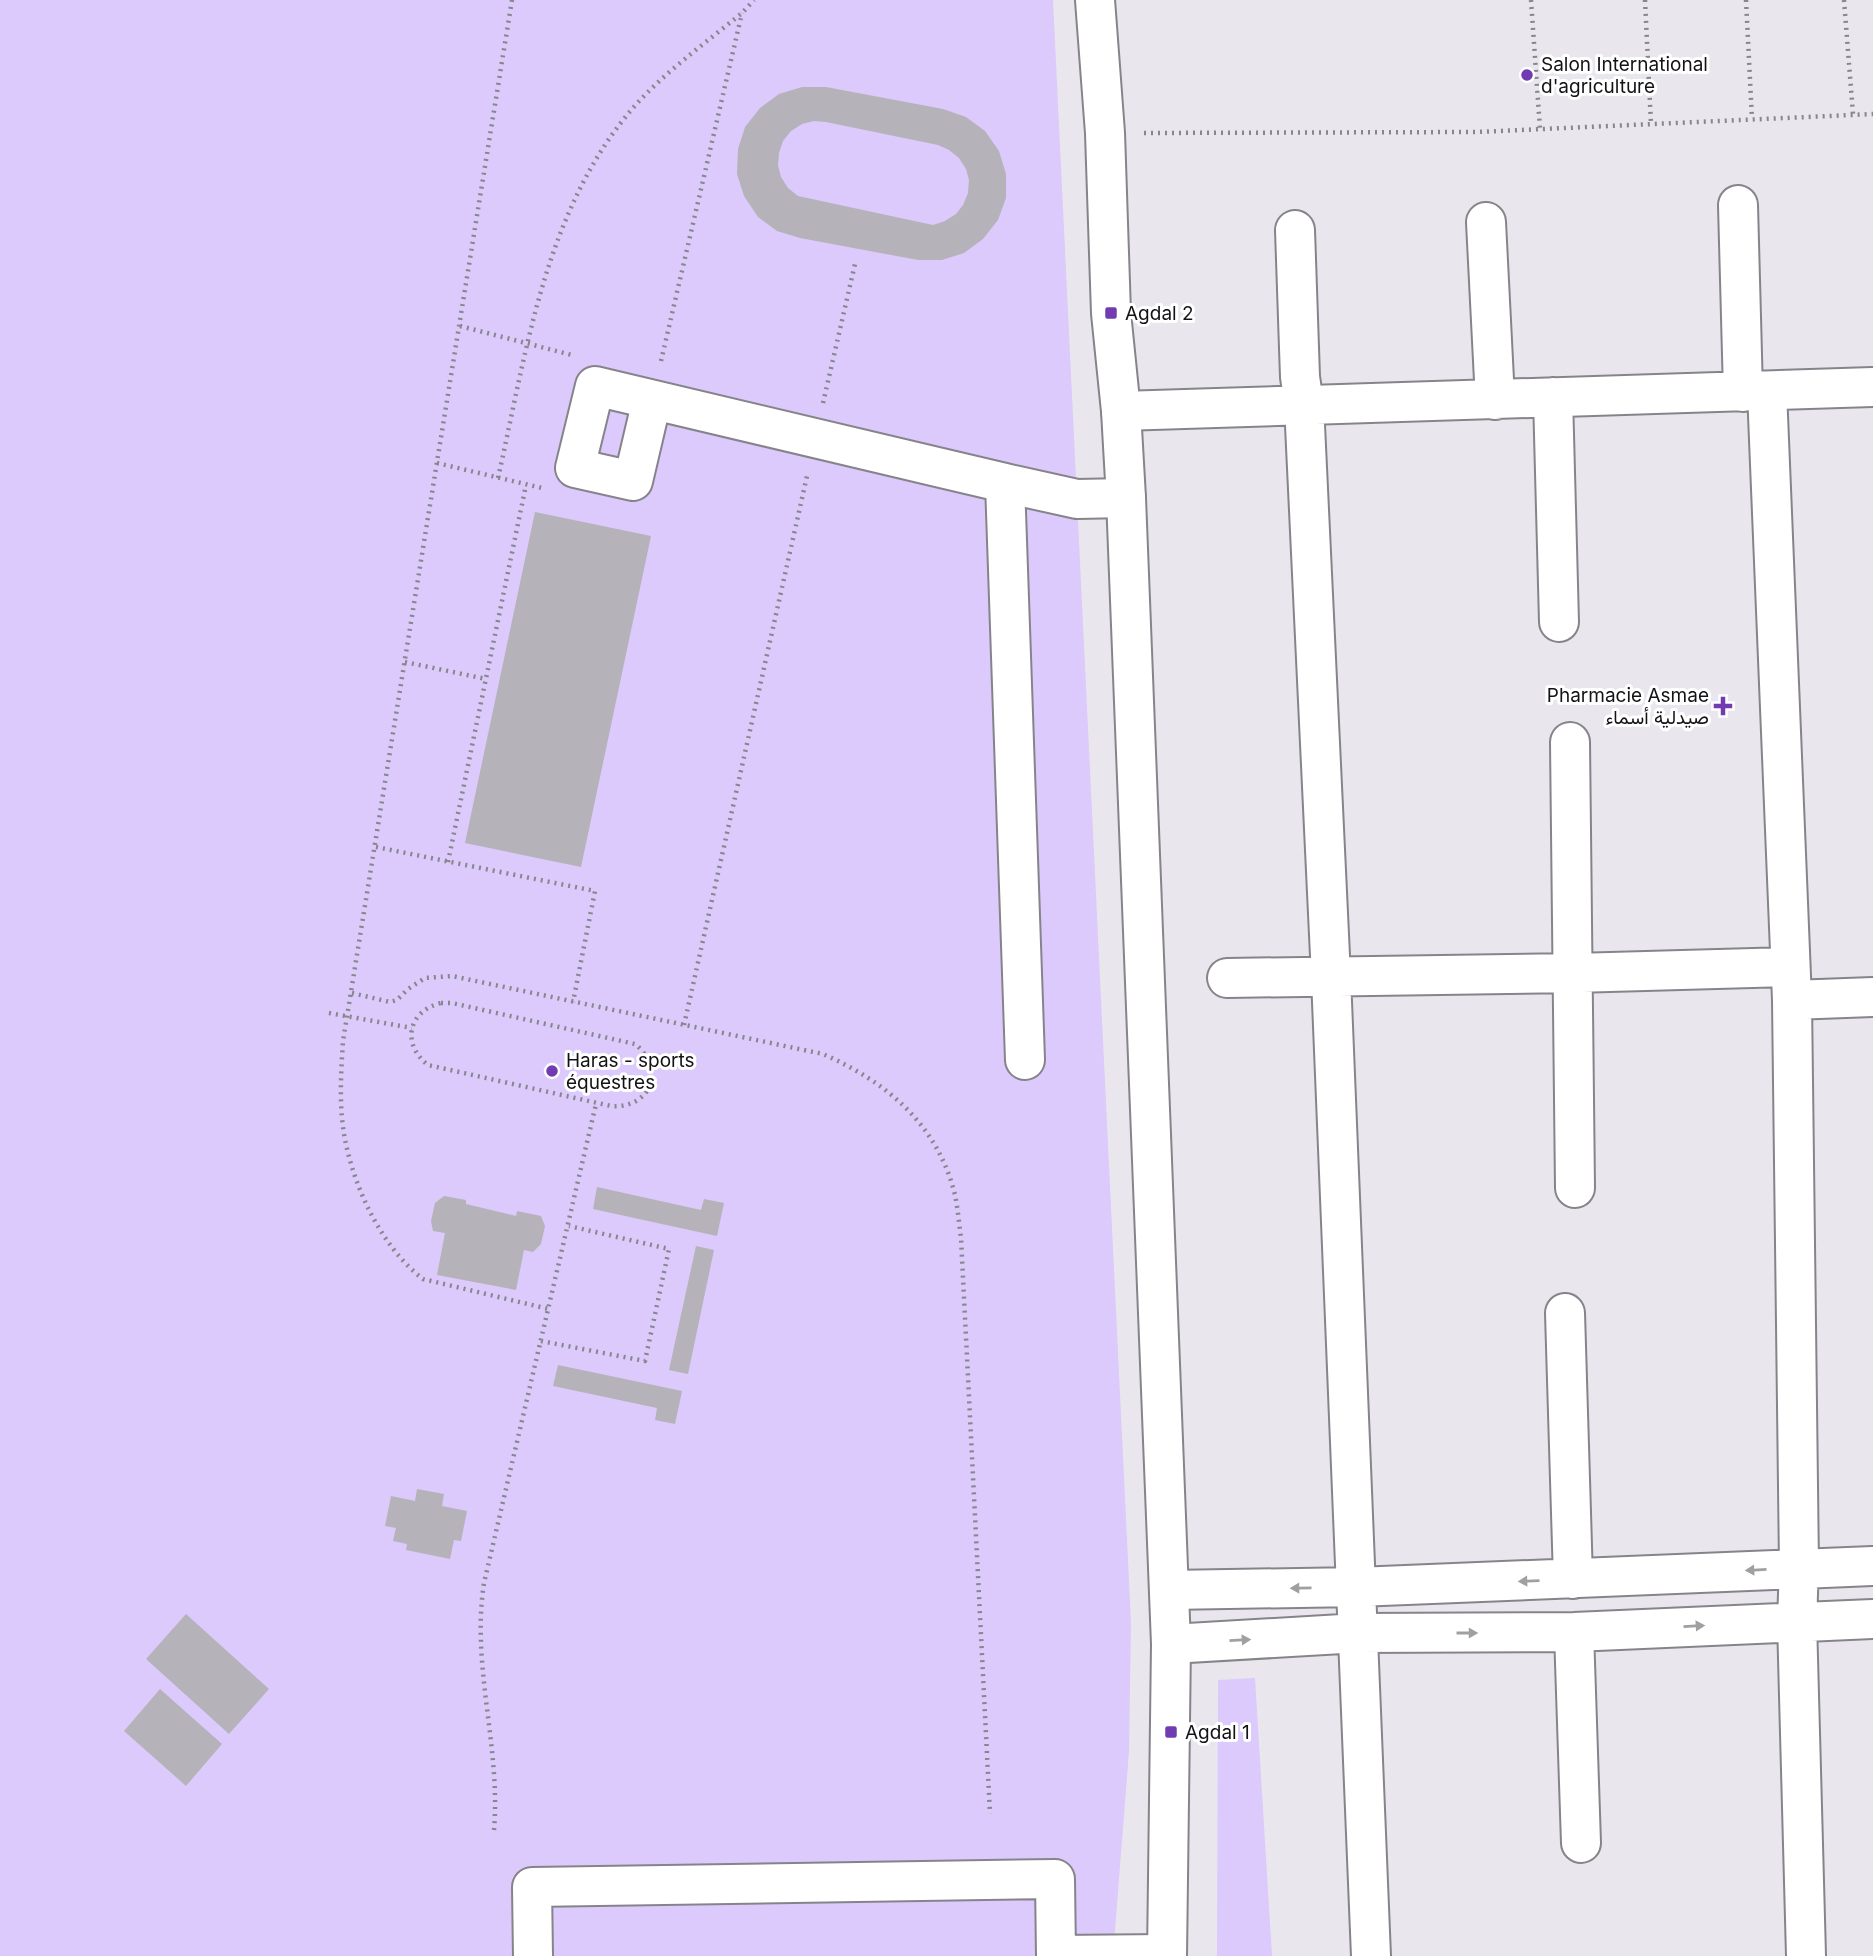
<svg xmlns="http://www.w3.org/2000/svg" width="1873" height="1956" font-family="Inter,Vazirmatn,sans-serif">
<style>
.green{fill:#dbcafb}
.building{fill:#b5b3b9;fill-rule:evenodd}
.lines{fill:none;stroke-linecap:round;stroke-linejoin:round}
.minor-casing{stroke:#86848a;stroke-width:42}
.major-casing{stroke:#86848a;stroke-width:42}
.path{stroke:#87868a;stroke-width:4.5;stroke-dasharray:2 5;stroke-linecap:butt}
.minor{stroke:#fff;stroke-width:38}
.major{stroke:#fff;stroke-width:38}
.oneway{fill:#a1a0a1}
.poi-dot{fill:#713bb1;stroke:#fff;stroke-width:2.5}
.labels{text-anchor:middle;stroke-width:6;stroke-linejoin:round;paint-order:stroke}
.poi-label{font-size:19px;fill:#131215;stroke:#fff;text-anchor:start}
</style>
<rect width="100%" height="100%" fill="#e9e7ed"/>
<!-- green -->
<path class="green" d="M0,0H1053L1131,1623L1129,1751L1113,1956H0Z
M1255,1678L1272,1956H1217L1218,1680Z"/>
<!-- building -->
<path class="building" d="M802,87H826L943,109L966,117L985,131L999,151L1006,174V198L998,220L983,239L964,253L942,260H918L800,238L777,231L758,217L744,196L737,174L738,149L745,127L760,108L779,94ZM814,121L826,122L938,145L949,150L959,158L966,169L969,180L968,193L963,205L956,214L945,221L933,225L798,196L788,188L781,177L778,165L779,153L783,141L791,131L802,124Z
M535,512L651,536L581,867L465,843Z
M597,1187L701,1210L704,1199L724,1203L717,1236L593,1209Z
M444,1196L466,1200V1204L516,1216L517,1211L541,1216L545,1226L541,1244L533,1252L524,1250L516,1290L437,1275L445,1233L433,1231L431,1221L435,1203Z
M696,1246L714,1250L688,1374L669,1370Z
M558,1365L682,1391L675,1424L655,1420L657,1408L553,1386Z
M417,1489L444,1494L442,1506L467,1511L461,1541L454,1540L450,1559L406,1550L407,1544L393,1541L396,1528L385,1526L391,1496L415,1501Z
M186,1614L269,1689L229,1734L146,1659Z
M160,1689L222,1744L186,1786L124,1731Z"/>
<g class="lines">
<!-- minor casing -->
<g class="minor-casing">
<path id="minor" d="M1738,205L1743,392
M1486,222L1495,400
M1295,230L1300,377L1304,404L1331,977L1371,1956
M1767,391L1792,1000L1799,1567L1797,1621L1806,1956
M1553,397L1559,622
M652,400L633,481L575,468L595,386C731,418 868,451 1005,483L1025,1060
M1121,411L1873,387
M1005,483L1077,499L1126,498
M1570,742L1575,1188
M1227,978L1574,973L1790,967
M1792,1000L1873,997
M1565,1313L1573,1579
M1169,1590L1357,1587L1873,1566
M1574,1632L1581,1843
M1171,1644L1359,1633L1574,1632L1873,1619
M1056,1955L1167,1954
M533,1956L532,1887L1055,1879L1056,1956"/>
</g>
<!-- major casing -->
<g class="major-casing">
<path id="major" d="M1095,0L1105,133L1111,313L1121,411L1126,498L1171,1644L1167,1956"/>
</g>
<!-- path -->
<path class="path" d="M512,0L343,1041C341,1072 339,1103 344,1134C353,1186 381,1247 423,1279L549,1309
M1531,0L1540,129
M1645,0L1651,124
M1746,0L1752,119
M1844,0L1853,114
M1144,133L1477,132L1873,114
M460,326L572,355
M661,361L742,13
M823,403L855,264
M437,463L542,488
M498,478C526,354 544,217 627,115C659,76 703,45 742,13L754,0
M405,662L486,679
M376,847L595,891L573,1002
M448,862L526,485
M352,993L390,1002L397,1000L408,989L425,978L452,976L823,1054C887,1082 938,1125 955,1195C958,1209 959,1224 961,1238L990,1814
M441,1003H452L635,1044C666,1069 651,1109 611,1106L428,1065C401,1044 408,1011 441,1003Z
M329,1013L412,1028
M684,1025L807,476
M541,1341L645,1361L669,1249L569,1226
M494,1830C501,1747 471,1666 484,1583L596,1104"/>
<!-- minor -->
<use href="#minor" class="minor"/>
<!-- major -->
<use href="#major" class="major"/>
</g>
<!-- one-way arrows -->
<defs><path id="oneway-solid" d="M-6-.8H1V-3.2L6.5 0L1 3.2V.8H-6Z" transform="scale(1.75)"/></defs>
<g class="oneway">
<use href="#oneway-solid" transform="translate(1756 1570) rotate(177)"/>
<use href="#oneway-solid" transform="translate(1529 1581) rotate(178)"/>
<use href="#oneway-solid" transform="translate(1301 1588) rotate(179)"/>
<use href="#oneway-solid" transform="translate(1694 1626) rotate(-3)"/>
<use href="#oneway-solid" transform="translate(1467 1633)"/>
<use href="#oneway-solid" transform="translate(1240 1640) rotate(-3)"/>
</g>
<!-- markers -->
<g class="poi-dot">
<circle cx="1527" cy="75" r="7"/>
<rect x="1104" y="306" width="14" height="14" rx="3.5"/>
<path d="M1719.5 695.5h7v7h7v7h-7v7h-7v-7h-7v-7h7z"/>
<circle cx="552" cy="1071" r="7"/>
<rect x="1164" y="1725" width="14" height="14" rx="3.5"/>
</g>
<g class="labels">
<!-- poi labels -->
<g class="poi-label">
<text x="1541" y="71">Salon International<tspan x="1541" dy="22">d'agriculture</tspan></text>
<text x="1125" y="320">Agdal 2</text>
<text x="1709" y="702" text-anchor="end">Pharmacie Asmae<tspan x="1709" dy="22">صيدلية أسماء</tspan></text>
<text x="566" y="1067">Haras - sports<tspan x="566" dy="22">équestres</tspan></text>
<text x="1185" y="1739">Agdal 1</text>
</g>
</g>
</svg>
